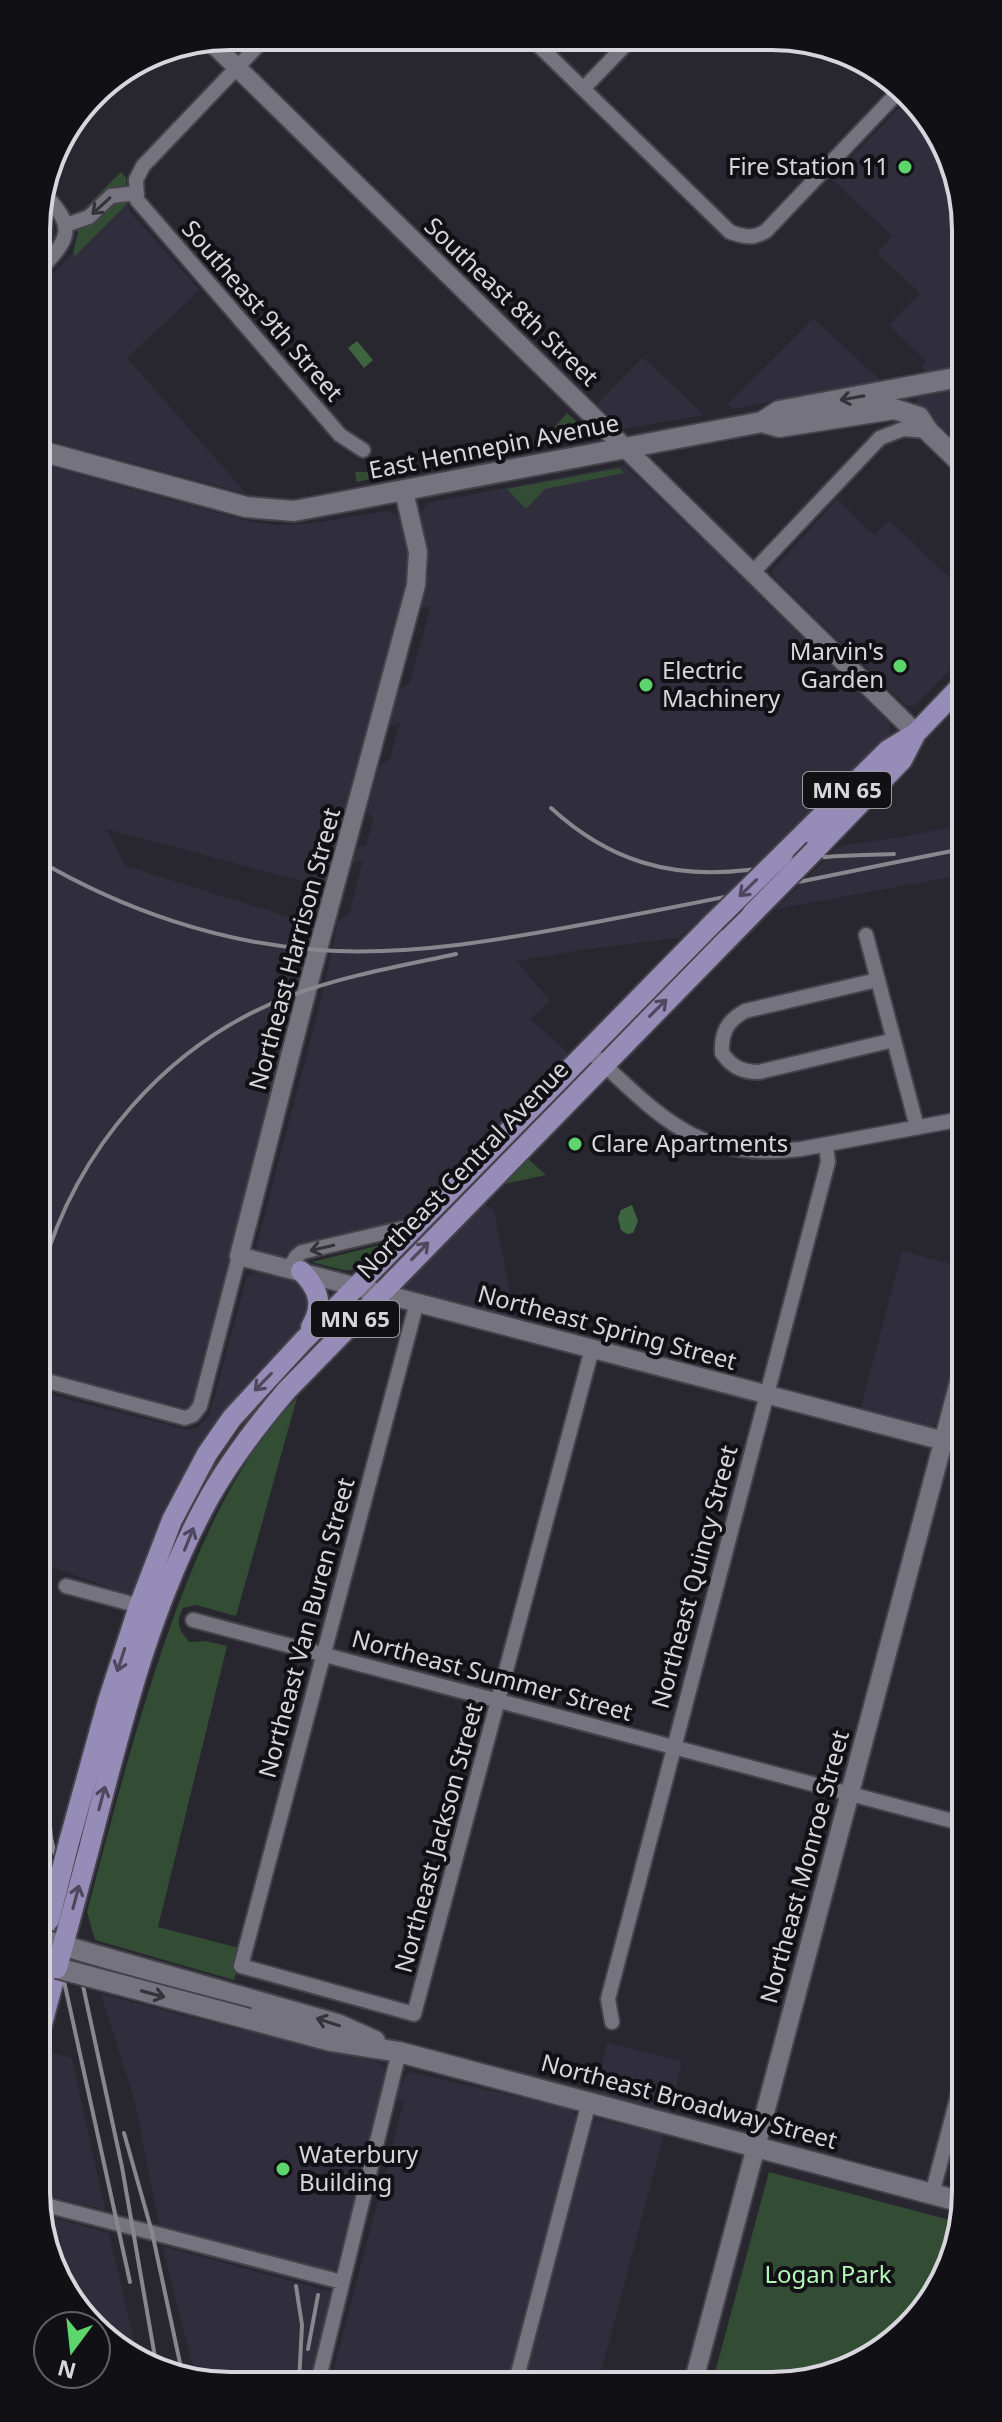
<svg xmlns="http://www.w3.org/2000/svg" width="1002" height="2422" font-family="'Noto Sans',sans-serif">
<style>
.built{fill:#302d3c}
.green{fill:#334d35}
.water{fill:#3d6540}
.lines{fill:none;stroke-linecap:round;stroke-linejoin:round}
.minor-casing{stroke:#44434a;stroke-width:18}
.tertiary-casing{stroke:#44434a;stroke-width:22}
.secondary-casing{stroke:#44434a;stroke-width:24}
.primary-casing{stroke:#44434a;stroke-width:24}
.minor{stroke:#75737e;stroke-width:14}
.tertiary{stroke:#75737e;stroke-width:18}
.secondary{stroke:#75737e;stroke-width:20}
.primary{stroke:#968cb8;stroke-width:20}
.rail{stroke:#88878e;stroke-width:4}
.secondary-bridge-casing{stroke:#44434a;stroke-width:24;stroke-linecap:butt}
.primary-bridge-casing{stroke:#44434a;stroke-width:24;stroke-linecap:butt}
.secondary-bridge{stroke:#75737e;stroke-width:20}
.primary-bridge{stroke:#968cb8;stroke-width:20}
.oneway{stroke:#343339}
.oneway2{stroke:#4d485e}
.poi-dot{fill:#5dd56d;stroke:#111014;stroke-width:3}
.labels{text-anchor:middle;stroke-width:8;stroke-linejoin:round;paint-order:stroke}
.shield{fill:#111014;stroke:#9c9ba0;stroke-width:2}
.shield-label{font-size:22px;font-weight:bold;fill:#d7d6dc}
.poi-label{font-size:24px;fill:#d7d6dc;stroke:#111014;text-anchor:start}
.street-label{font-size:24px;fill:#d7d6dc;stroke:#111014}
.park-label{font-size:24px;fill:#b5f6b9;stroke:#111014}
.rim{fill:none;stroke:#d7d6dc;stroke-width:4}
</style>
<rect width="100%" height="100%" fill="#28262f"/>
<!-- built -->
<path class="built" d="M906,107L920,117L959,181L960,365L928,372L921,367L926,361L889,325L920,294L877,253L892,236L831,178L898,109Z
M125,200L131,213L200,290L127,358L247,494L37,437V290L73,253L78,233L77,227Z
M39,207L54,222L56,236L54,244L37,262L36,217Z
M813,318L881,381L733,409L728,404Z
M643,357L704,415L623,429L597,404Z
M960,386V444L915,403L920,394Z
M37,463L255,523L279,525L313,523L387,511L398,516L406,525L412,562L328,888L106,829L126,866L302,921L310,927L296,1001L191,1406L185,1408L40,1372Z
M625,465L890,723V736L768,858L679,938L581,950L517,961L550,1001L531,1019L571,1056L418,1218L295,1247L283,1257L261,1251L256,1247L322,996L338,921L349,914L363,860L353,863L355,853L360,846L366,845L373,820L367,811L379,767L390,759L400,722L392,726L389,723L396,691L409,684L431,606L420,609L429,570L421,513L427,503Z
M837,499L874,535L889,520L955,583L961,578V658L915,706L905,705L774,577L772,571Z
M961,825L962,875L776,909L839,846L908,836Z
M479,1202L494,1210L515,1319L427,1296L413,1295L407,1293L402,1287Z
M902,1251L963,1267V1327L936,1424L928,1429L860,1411Z
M256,1270L303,1283L311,1290V1320L239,1400L138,1590L128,1594L46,1565L40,1485V1392L187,1430L197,1428L209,1416L247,1277Z
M101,1994L245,2031L246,2027L375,2061L383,2066L387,2077L336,2269L332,2271L159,2225L135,2102Z
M607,2042L682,2062L670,2113L596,2093Z
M44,2050L72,2058L105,2210L42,2194V2059Z
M411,2072L569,2109L574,2113L577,2120L508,2381L324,2382L326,2373L332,2374L404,2102L395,2099L396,2093L406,2076Z
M598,2119L664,2134L599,2380L525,2381L593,2122Z
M42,2215L109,2233L137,2353L96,2331V2326H91L43,2241Z
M162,2246L331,2292L332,2301L312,2382H197Z"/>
<!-- green -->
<path class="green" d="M121,172L126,178V186L87,215L77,216Z
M113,200H125L127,204L75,256L73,253L78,233L77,227Z
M567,413L592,435L539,445Z
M380,465L389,475L357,482L355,472H369Z
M619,468L624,473L545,489L526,509L507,489Z
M528,1159L546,1175L504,1184Z
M384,1244C351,1278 357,1273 312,1262Z
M297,1398L236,1616L196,1605L183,1608C175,1624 179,1629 189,1642L206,1641L227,1646L158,1927L243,1949L234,1980L95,1940L87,1912C114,1810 140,1708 177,1608C205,1533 240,1456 297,1398Z
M769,2172L961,2223L951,2266L918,2319L821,2379L713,2380Z"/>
<!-- water -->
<path class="water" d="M357,341L373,360L364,368L348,348Z
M632,1205L638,1221L633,1233L627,1234L621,1230L618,1218L621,1210Z"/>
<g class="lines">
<!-- minor casing -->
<g class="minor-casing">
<path id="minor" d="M267,36L143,166L136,180L137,200L340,435L363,450
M531,38L730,232C745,237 753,239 766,231L902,88
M583,89L631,39
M66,225L89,217L111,196L137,193
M37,273C68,240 79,229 43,193
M753,572L880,438L903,429L928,431
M866,935L917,1127
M877,980L745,1011C727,1021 721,1033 722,1053C732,1067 742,1072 759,1072L894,1040
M587,1049C660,1115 693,1162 801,1149L962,1119
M289,1268L296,1257L302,1252L417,1225
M417,1302L241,1966L414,2014L592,1349
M40,1379L185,1418L193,1415L200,1406L239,1256
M66,1586L147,1608
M193,1620L964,1824
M612,2022L608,1999L828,1162L826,1145
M932,2194L965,2069
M42,2204L342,2282
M516,2381L589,2102
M318,2382L399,2052"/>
</g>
<!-- tertiary casing -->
<g class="tertiary-casing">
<path id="tertiary" d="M209,40L916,733
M404,491L418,552L416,585L307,990L239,1256L963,1446
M694,2380L963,1367"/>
</g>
<!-- secondary casing -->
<g class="secondary-casing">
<path id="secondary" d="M762,422L779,427L894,409L919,417L928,431L960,462
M37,450L246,507L294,511L762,422L779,411L960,377
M85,1952L337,2024L375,2041
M249,2019L331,2041L399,2052L966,2203"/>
</g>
<!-- primary casing -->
<g class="primary-casing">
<path id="primary" d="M815,850L902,760L916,733
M783,854L888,750L916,733L961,686
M301,1271C319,1289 324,1305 311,1327
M69,1842L108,1701L139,1606L172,1520L207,1454L232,1418L302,1342L714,922
M89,1849C120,1730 149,1606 209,1498C231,1459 258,1424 287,1390L752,914
M42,2024L57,1968"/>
</g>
<!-- minor -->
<use href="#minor" class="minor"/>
<!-- tertiary -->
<use href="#tertiary" class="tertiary"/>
<!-- secondary -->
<use href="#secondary" class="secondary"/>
<!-- primary -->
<use href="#primary" class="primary"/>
<!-- rail -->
<path class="rail" d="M551,808C609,861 670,879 748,870C774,867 800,860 826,857C849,855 871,855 894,854
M38,860C123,910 220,943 318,950C416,957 516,937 612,919C729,897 845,872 962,849
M40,1278C74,1151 166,1043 290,996C343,976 400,966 456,954
M41,1725L51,1837L122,2167L156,2363
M41,1876L130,2282
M124,2133L152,2232L183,2377
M296,2286L302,2325L299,2382
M308,2349L318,2295"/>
<!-- secondary-bridge casing -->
<g class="secondary-bridge-casing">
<path id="secondary-bridge" d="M44,1940L85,1952
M57,1968L249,2019"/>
</g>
<!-- primary-bridge casing -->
<g class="primary-bridge-casing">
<path id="primary-bridge" d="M752,914L815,850
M714,922L783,854
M49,1920L69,1842
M57,1968L89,1849"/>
</g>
<!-- secondary-bridge -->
<use href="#secondary-bridge" class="secondary-bridge"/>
<!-- primary-bridge -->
<use href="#primary-bridge" class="primary-bridge"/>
</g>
<!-- one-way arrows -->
<defs><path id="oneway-shaft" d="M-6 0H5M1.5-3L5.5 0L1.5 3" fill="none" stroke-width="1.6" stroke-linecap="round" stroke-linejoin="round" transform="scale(2)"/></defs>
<g class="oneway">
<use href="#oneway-shaft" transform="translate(101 206) rotate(137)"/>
<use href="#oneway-shaft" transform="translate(852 398) rotate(170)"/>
<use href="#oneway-shaft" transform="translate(322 1248) rotate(167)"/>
<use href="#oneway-shaft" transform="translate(153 1994) rotate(15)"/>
<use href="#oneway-shaft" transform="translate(328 2022) rotate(-162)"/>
</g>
<g class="oneway2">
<use href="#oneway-shaft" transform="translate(748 888) rotate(136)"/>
<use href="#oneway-shaft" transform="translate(658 1008) rotate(-45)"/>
<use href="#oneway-shaft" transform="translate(420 1251) rotate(-46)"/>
<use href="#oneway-shaft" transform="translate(263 1382) rotate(134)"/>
<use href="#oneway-shaft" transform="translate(189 1539) rotate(-68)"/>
<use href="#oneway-shaft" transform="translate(121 1660) rotate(108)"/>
<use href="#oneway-shaft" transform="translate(102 1798) rotate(-75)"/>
<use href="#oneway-shaft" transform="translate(76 1897) rotate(-75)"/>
</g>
<!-- markers -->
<g class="poi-dot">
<circle cx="905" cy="167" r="8"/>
<circle cx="900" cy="666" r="8"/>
<circle cx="646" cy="685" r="8"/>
<circle cx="575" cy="1144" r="8"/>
<circle cx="283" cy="2169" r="8"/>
</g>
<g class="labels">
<!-- shield labels -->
<g class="shield">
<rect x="803" y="772" width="88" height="36" rx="6"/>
<rect x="311" y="1301" width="88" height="36" rx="6"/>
</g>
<g class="shield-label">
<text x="847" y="798">MN 65</text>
<text x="355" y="1327">MN 65</text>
</g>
<!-- poi labels -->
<g class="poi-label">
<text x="889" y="175" text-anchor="end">Fire Station 11</text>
<text x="884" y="660" text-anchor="end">Marvin's<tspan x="884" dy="28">Garden</tspan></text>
<text x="662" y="679">Electric<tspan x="662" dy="28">Machinery</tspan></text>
<text x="591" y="1152">Clare Apartments</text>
<text x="299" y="2163">Waterbury<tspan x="299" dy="28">Building</tspan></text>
</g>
<!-- street labels -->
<g class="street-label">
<text transform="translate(511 302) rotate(44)" y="8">Southeast 8th Street</text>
<text transform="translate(262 311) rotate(49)" y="8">Southeast 9th Street</text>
<text transform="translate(494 447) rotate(-11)" y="8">East Hennepin Avenue</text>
<text transform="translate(295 949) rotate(-75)" y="8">Northeast Harrison Street</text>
<text transform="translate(463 1170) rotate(-46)" y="8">Northeast Central Avenue</text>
<text transform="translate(607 1328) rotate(15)" y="8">Northeast Spring Street</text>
<text transform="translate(695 1577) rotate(-75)" y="8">Northeast Quincy Street</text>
<text transform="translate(307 1628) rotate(-75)" y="8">Northeast Van Buren Street</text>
<text transform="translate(492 1676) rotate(15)" y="8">Northeast Summer Street</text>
<text transform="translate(439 1838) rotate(-75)" y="8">Northeast Jackson Street</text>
<text transform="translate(805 1867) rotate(-75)" y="8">Northeast Monroe Street</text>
<text transform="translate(689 2102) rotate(15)" y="8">Northeast Broadway Street</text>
</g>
<!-- park labels -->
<g class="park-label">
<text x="828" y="2283">Logan Park</text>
</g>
</g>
<!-- crop -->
<path d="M0 0H1002V2422H0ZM230 50H772A180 180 0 0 1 952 230V2192A180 180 0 0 1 772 2372H230A180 180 0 0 1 50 2192V230A180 180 0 0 1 230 50Z" fill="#111014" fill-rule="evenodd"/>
<path class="rim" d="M230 50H772A180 180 0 0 1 952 230V2192A180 180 0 0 1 772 2372H230A180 180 0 0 1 50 2192V230A180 180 0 0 1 230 50Z"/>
<!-- north arrow -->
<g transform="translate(72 2350) rotate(195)"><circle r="38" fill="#111014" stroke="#605f64" stroke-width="2"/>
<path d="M0-6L14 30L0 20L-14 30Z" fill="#5dd56d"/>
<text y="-12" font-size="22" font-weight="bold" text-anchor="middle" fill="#d7d6dc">N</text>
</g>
</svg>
